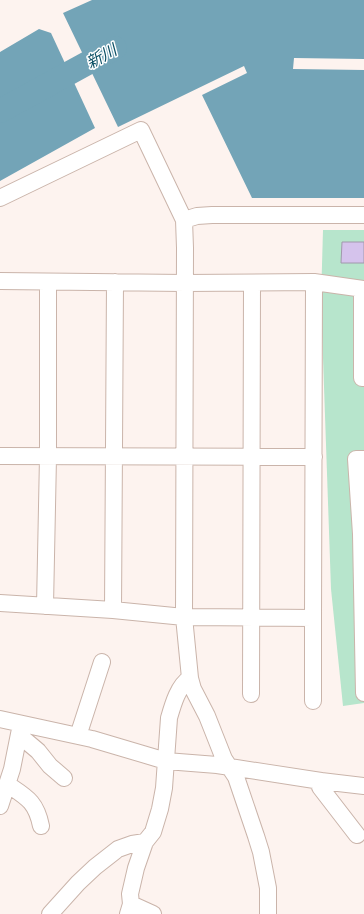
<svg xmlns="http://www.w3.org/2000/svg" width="364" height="914" font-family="Spectral,'Noto Sans JP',serif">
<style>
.green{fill:#b7e5cc}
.water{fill:#73a4b7}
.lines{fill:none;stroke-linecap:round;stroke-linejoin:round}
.river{stroke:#73a4b7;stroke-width:24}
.building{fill:#d5c3ec;stroke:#a198ac}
.minor-casing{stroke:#cab4aa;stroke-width:18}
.minor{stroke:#fff;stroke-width:16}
.labels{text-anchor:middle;stroke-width:3;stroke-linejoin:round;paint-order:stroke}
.water-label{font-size:16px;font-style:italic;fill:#0c5065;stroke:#fff}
</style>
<rect width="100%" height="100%" fill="#fdf3ef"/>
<!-- green -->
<path class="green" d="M323,230H364V703L343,706L331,589L321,300Z"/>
<!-- water -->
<path class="water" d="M92,0H364V59L294,58L293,69L364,70V198H252L202,95L247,73L244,66L118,127L63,13Z
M39,29L51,33L95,128L0,181V52Z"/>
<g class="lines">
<!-- river -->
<path class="river" d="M0,111L115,48"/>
</g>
<!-- building -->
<path class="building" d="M342,242H364V263H341Z"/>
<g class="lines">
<!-- minor casing -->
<g class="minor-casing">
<path id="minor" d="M0,198L141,130L184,220L185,248L184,617L190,678L193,689L207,716L224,759L236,777L256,836L261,852L268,888V914
M184,220L197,216L212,215H364
M0,281L185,283L314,282L364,289
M362,289V378H364
M0,456L314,457
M364,459H356L361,534L364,693
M0,603L113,610L184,617L313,618L314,282
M45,606L48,457V282
M113,610L115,282
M251,694L252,283
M313,701V618
M0,719L92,739L166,761L217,765L321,781L364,786
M19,735L38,751L50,766L64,778
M78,736L102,662
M321,781L320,787L357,835
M7,784C26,797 36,801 41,826
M0,806L12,769L21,724
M131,904L153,914
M50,914L78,883L95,867L118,849L132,844L145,842
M128,914L131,904L130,894L136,868L145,842L153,832L160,809L164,788L169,718C173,704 178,686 190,678"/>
</g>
<!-- minor -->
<use href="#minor" class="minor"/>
</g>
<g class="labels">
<!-- water labels -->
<g class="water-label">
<text transform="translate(101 56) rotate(-29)" y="6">新川</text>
</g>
</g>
</svg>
